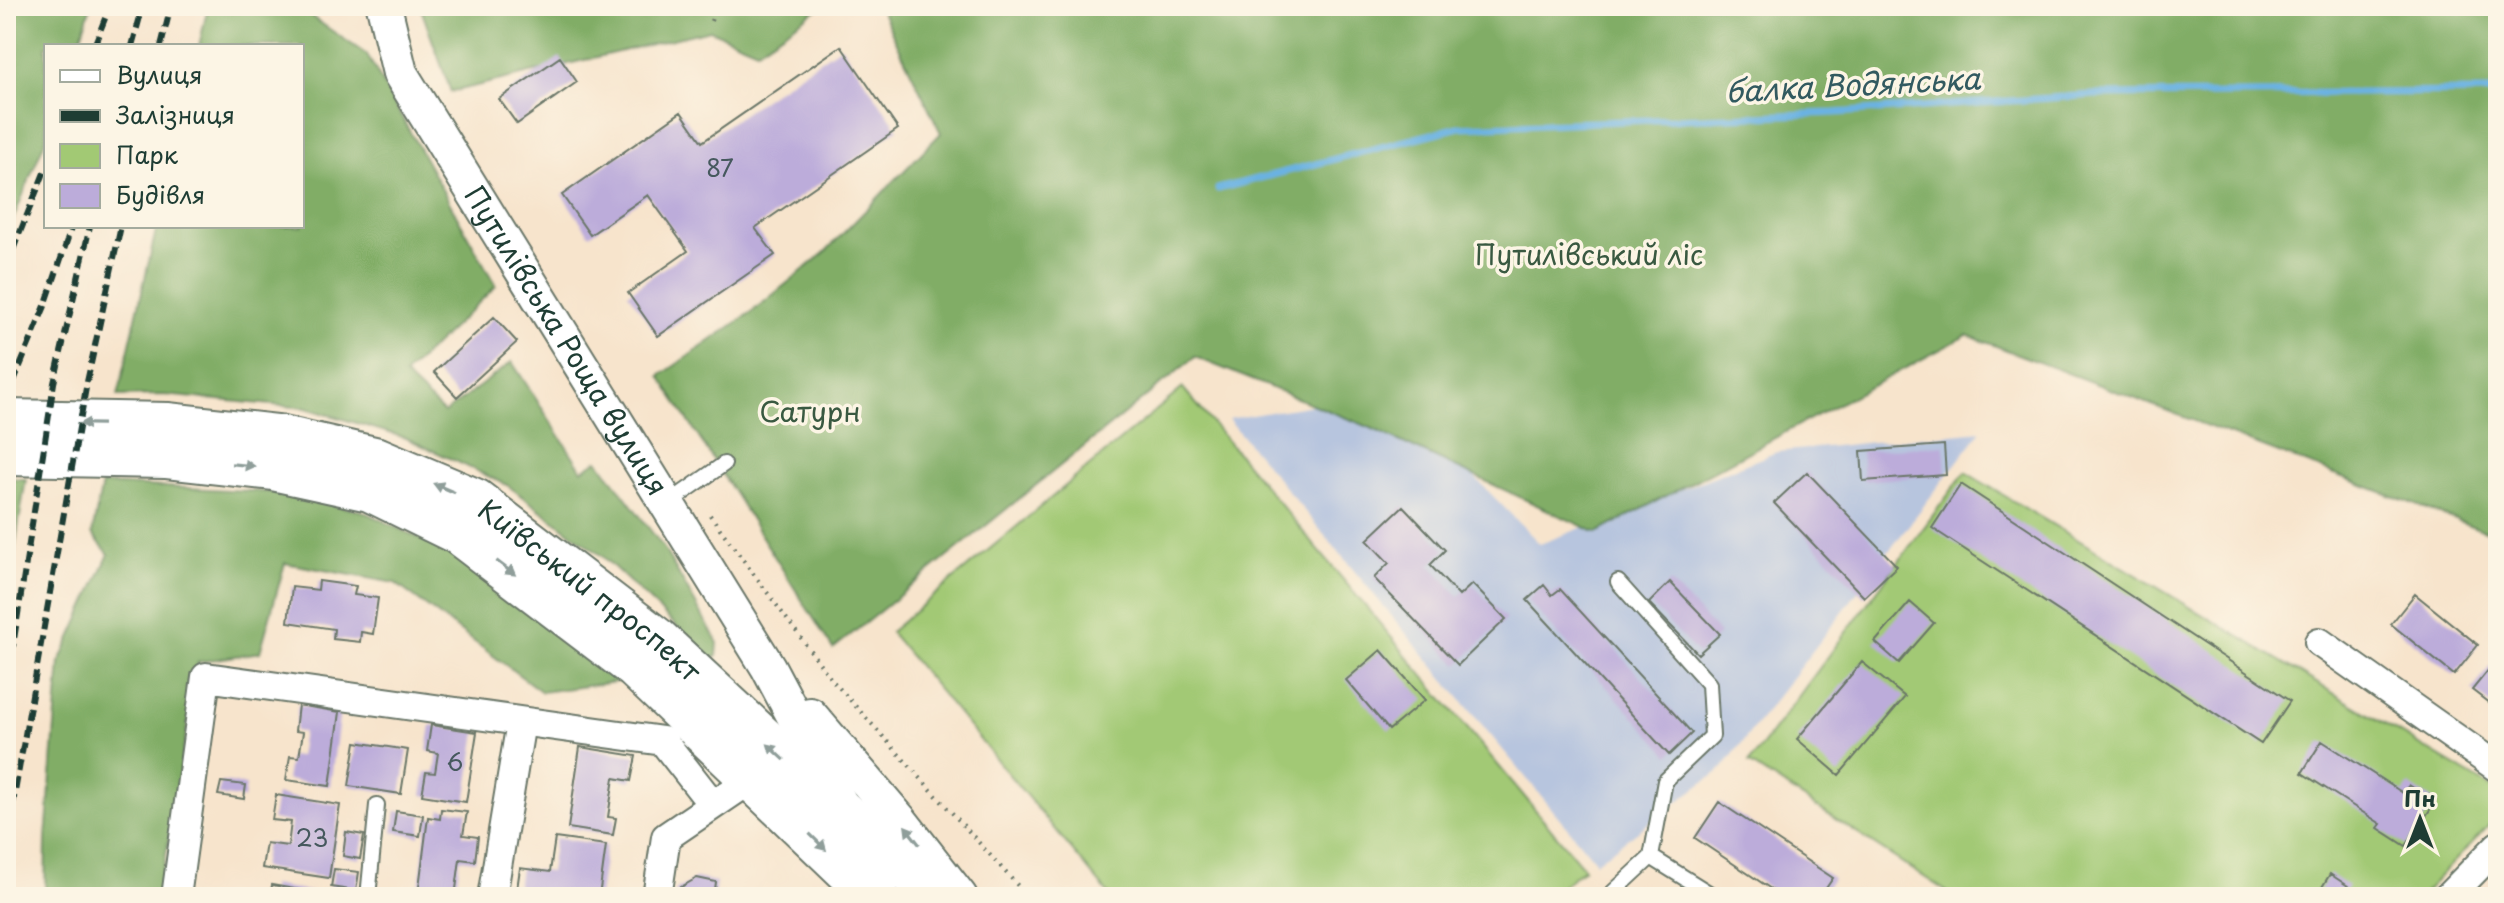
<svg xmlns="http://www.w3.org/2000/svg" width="2504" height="903" font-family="'Playpen Sans',sans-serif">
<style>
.industrial{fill:#b7c5de}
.green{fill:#a2c974;stroke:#608354;stroke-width:2}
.forest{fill:#81ad66;stroke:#50754d;stroke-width:2}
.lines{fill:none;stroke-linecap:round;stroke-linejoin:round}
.stream{stroke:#6bb2e2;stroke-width:7}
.building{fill:#bcacda}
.service-casing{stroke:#6b7769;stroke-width:18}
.minor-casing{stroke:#6b7769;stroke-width:32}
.tertiary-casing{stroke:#6b7769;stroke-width:38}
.primary-casing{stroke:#6b7769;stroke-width:48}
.path{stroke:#6b7769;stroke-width:4;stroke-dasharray:2 6;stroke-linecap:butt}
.service{stroke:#fff;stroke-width:14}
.minor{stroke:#fff;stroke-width:28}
.tertiary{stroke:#fff;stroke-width:34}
.primary{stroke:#fff;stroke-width:44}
.rail{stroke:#1f3d34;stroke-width:6;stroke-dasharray:12 6;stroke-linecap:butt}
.oneway{fill:#8f9e9a}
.labels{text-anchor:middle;stroke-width:7;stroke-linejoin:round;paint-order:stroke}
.number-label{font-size:24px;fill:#46595e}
.park-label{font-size:28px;fill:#395941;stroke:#fcf5e5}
.street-label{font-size:28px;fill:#1f3d34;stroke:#fcf5e5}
.water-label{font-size:30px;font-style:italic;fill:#325a60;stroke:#fcf5e5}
</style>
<rect width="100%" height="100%" fill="#fcf5e5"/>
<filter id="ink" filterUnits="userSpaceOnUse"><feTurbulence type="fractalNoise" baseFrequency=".0125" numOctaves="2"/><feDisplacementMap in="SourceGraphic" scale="16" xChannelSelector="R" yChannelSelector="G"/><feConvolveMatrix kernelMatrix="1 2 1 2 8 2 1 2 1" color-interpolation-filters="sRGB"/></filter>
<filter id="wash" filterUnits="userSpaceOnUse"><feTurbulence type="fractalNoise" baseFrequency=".006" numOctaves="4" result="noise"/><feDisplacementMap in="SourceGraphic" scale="32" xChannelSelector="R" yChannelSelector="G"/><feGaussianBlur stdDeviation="1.8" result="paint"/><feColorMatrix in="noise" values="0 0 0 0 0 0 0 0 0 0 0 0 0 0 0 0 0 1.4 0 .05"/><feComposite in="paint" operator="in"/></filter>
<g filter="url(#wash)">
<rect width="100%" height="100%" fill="#f7e4cc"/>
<!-- industrial -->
<path class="industrial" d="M1391,392L1540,544L1777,452L1981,431L1722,769L1596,862L1228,419Z"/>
<!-- green -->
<path class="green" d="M1183,388L1584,868L1549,897H1111L890,632Z
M1965,472L2498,792V816L2420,897H1955L1749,763Z"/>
<!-- forest -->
<path class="forest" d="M6,6H91L78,46H46V138L6,237Z
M208,6H296L367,55L496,286L404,375L444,413L512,362L582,470L598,460L663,547L718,643L717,656L711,659L602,556L507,485L406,438L306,408L163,395L118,396L157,226H302V46H199Z
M420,6H822L757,50L710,30L451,92Z
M879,6H2498V536L1967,335L1597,533L1369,427L1195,357L833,649L660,376L753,311L824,253L941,133Z
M6,478L26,479L6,602Z
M102,484L272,492L362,511L455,555L623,681L542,692L395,583L285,563L260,652L198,662L159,897H45L46,838L60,662L109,554L92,534Z"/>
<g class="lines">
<!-- stream -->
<path class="stream" d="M1218,189L1459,127L1835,113L2094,95L2498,92"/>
</g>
<g id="blocks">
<!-- building -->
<path class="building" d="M841,46L898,129L755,228L775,255L658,336L628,293L688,251L648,195L590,235L562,195L681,112L702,142Z
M560,57L577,82L517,124L499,99Z
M494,317L517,342L457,397L434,372Z
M1944,445L1946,475L1863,481L1861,451Z
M1807,472L1897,566L1864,597L1774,503Z
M1961,484L2290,701L2261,744L1932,528Z
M1403,506L1445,550L1430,565L1459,596L1472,584L1506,619L1458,665L1374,578L1389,563L1367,540Z
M319,581L356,586L354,595L378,598L373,634L361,632L360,642L333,639L334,629L288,622L292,587L318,590Z
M1670,582L1720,634L1698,654L1649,603Z
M1544,585L1552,595L1560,589L1692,733L1669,755L1527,600Z
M2415,594L2478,645L2454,675L2391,624Z
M1910,602L1934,623L1899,663L1875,642Z
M1381,650L1425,700L1389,730L1346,680Z
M2498,658V710L2472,690Z
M1862,662L1905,697L1839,775L1797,739Z
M298,705L340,712L330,786L286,780L290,756L299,757L303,732L295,731Z
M431,725L477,732L466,802L422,795L426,772L435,773L438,753L427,751Z
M2322,741L2403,793L2409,785L2435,802L2406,846L2378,828L2381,824L2302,773Z
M356,742L408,750L401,794L349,786Z
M580,747L636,756L631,781L614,778L608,817L616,818L613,835L568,828Z
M221,782L246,785L244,799L218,795Z
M276,795L340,805L329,878L262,868L266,843L288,846L291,822L272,820Z
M1719,802L1833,878L1820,897H1783L1695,838Z
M441,809L467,812L463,835L478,837L475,861L460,859L455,897L418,895L428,817L440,819Z
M396,811L423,815L420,836L393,832Z
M346,832L364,835L360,859L343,856Z
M555,838L606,845L599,897H558V895L517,889L520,868L550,872Z
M334,869L359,872L356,891L331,887Z
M2330,874L2348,886L2341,897H2316Z
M697,878L716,882L714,897H675L676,890Z
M272,885L323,894V897H270Z"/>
</g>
</g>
<g filter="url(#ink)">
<use href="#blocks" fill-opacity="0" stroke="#6b7769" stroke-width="2"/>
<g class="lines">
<!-- service casing -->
<g class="service-casing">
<path id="service" d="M667,504L724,464
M1651,857L1715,897
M368,897L377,805
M1608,897L1651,857L1665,781L1712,736L1709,684L1618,582"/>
</g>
<!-- minor casing -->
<g class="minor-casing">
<path id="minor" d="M2319,642L2498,768
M176,897L206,677L663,741L713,805
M492,897L521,722
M657,897L666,837L753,778
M2448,897L2498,846"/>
</g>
<!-- tertiary casing -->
<g class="tertiary-casing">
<g id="tertiary">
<path id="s1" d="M384,6L400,73L768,667L839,801"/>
<path d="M810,715L899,819L960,897"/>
</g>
</g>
<!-- primary casing -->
<g class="primary-casing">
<g id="primary">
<path id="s2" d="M6,422L169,425L278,437L378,460L475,501L658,641L848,818L939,897"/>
<path d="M6,453L165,456L273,468L370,489L458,532L636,667L876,897"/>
</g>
</g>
<!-- path -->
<path class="path" d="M711,21L716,6
M710,515L832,680L1028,897"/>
<!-- service -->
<use href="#service" class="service"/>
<!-- minor -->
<use href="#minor" class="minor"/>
<!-- tertiary -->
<use href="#tertiary" class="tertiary"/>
<!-- primary -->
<use href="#primary" class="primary"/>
<!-- rail -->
<path class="rail" d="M94,46L110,6
M132,46L143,6
M161,46L171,6
M6,267L46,168
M6,400L45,306L72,226
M6,691L54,383L90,226
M6,843L87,382L121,226"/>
</g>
<!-- one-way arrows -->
<defs><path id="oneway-solid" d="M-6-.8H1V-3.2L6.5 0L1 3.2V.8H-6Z" transform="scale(2)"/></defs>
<g class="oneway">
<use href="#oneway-solid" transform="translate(91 424) rotate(-179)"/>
<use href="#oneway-solid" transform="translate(243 465) rotate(6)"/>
<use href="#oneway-solid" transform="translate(444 488) rotate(-157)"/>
<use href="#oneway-solid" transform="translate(506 568) rotate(37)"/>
<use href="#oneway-solid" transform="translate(776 752) rotate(-137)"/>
<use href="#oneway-solid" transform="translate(912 835) rotate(-128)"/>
<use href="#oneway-solid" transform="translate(818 842) rotate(45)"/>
</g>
</g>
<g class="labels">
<!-- number labels -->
<g class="number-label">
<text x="720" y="177">87</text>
<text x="455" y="771">6</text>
<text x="312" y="847">23</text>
</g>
<!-- park labels -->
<g class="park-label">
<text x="1589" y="265">Путилівський ліс</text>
<text x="810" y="422">Сатурн</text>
</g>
<!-- street labels -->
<g class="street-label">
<text dy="10" stroke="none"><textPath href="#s1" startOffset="384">Путилівська Роща вулиця</textPath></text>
<text dy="10" stroke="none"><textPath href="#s2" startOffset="626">Київський проспект</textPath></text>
</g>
<!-- water labels -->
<g class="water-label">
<text transform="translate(1853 86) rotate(-3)" y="10">балка Водянська</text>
</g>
</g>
<!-- margin -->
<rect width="2504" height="903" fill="none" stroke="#fcf5e5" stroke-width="32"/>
<!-- legend -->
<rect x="44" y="44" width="260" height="184" fill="#fcf5e5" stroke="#a4ab9e" stroke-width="2"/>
<rect x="60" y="70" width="40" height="12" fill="#ffffff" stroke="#a4ab9e" stroke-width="2"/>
<text x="116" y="84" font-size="24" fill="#1f3d34">Вулиця</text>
<rect x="60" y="110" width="40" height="12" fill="#1f3d34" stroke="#a4ab9e" stroke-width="2"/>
<text x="116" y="124" font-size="24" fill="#1f3d34">Залізниця</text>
<rect x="60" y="144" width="40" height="24" fill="#a2c974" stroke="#a4ab9e" stroke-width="2"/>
<text x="116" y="164" font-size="24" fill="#1f3d34">Парк</text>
<rect x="60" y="184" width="40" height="24" fill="#bcacda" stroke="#a4ab9e" stroke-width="2"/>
<text x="116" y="204" font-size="24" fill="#1f3d34">Будівля</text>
<!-- north arrow -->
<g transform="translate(2420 819)" stroke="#fcf5e5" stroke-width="6" paint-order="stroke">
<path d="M0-6L14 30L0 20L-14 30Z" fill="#1f3d34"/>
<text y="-12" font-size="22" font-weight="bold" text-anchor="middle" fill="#1f3d34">Пн</text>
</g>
</svg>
